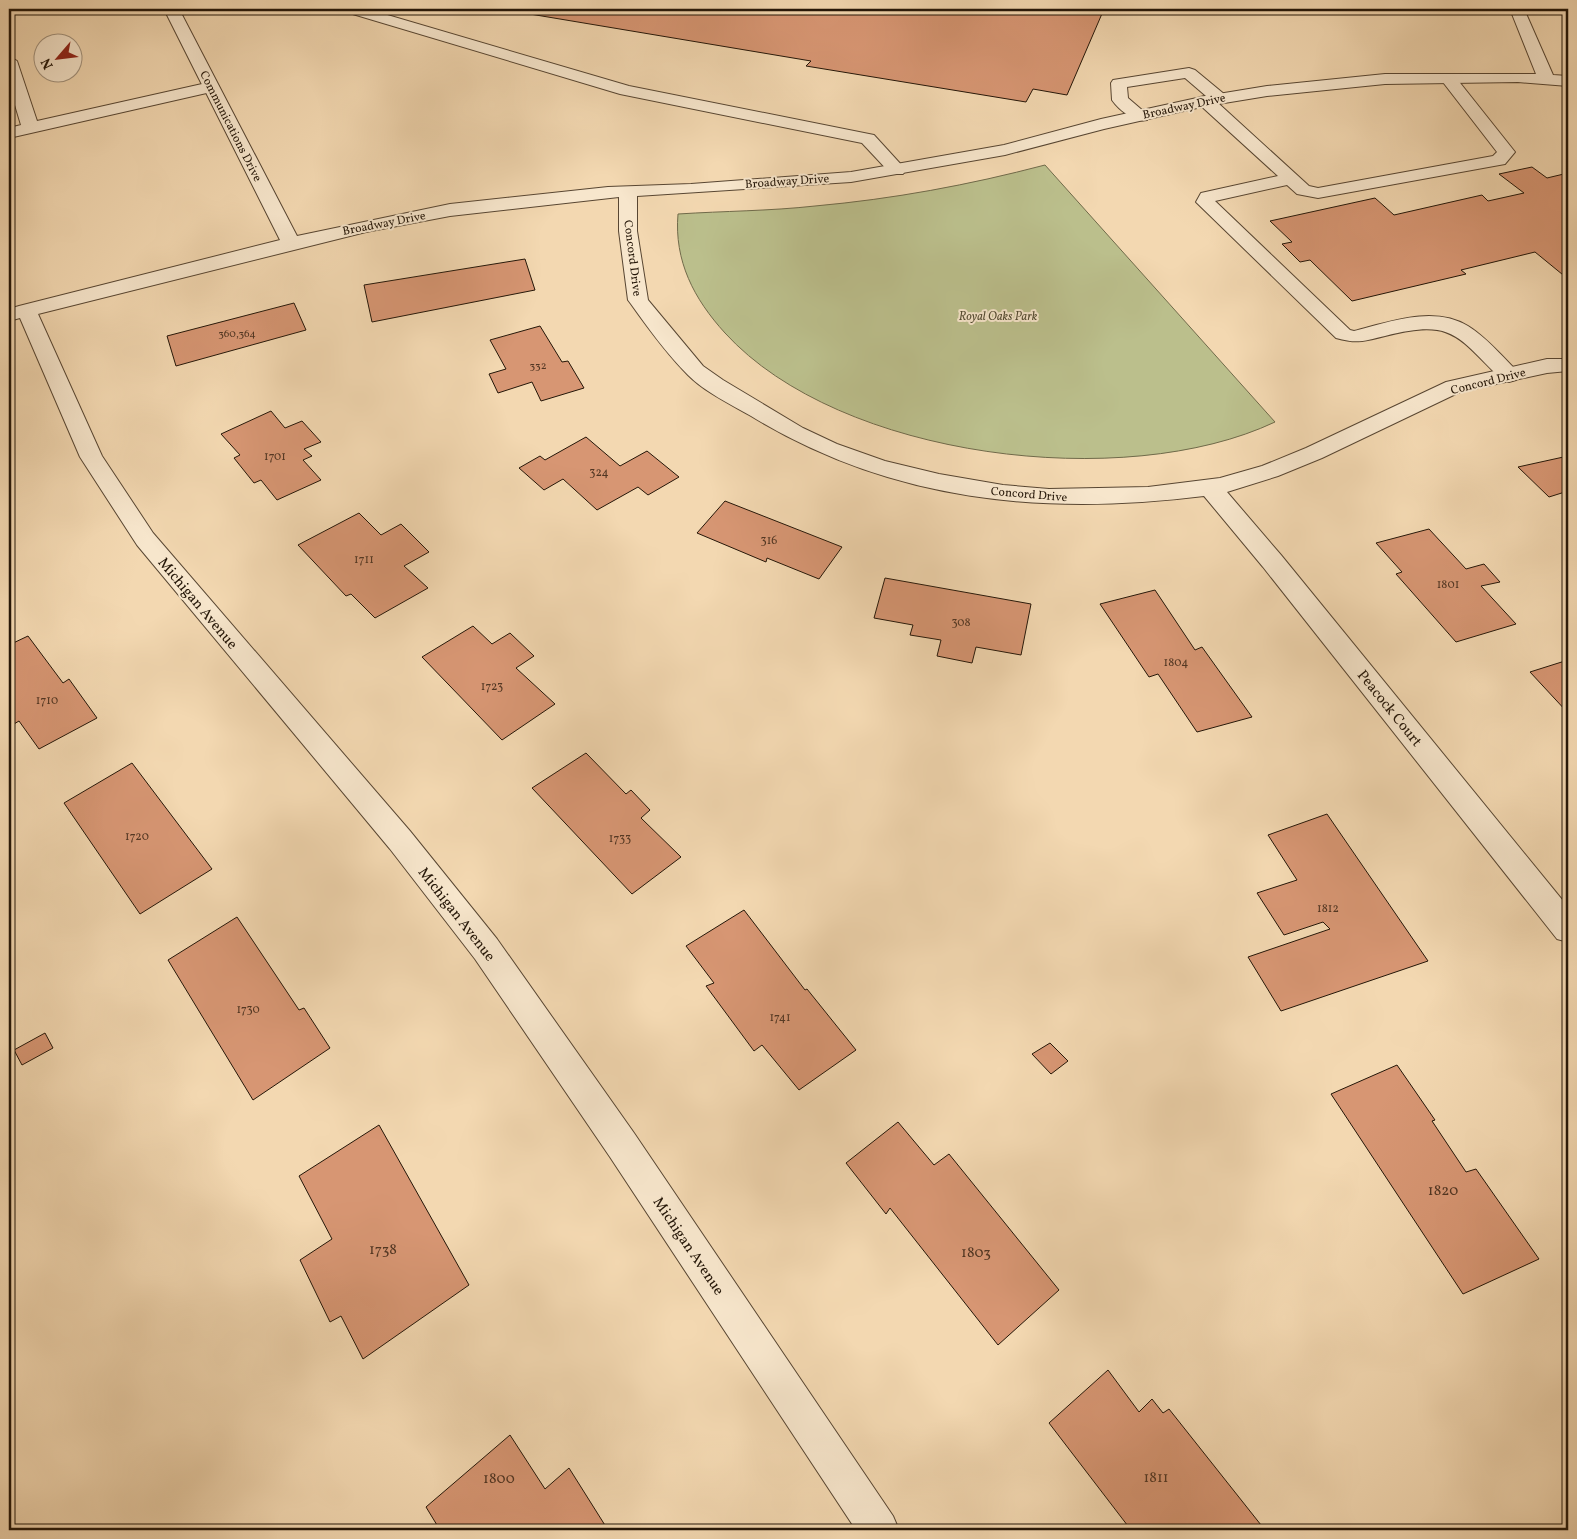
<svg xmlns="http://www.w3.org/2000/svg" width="1577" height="1539" font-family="Vollkorn,serif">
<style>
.green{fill:#bbbf8c;stroke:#706a4a}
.building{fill:#d79673;stroke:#241608}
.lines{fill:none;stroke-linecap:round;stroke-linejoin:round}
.service-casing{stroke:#584632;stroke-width:2}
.minor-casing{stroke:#584632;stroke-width:2}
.service{fill:#f7e6cc;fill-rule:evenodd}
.minor{fill:#f7e6cc;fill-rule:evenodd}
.labels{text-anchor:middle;stroke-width:4;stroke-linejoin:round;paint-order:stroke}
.far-number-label{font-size:11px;fill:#513623}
.far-street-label{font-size:12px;fill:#241608;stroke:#f7e6cc}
.far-park-label{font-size:12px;font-style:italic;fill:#514930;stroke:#f7e6cc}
.number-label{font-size:12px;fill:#513623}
.street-label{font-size:15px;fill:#241608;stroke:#f7e6cc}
.near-number-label{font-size:15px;fill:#513623}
</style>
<rect width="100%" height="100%" fill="#f3d8b1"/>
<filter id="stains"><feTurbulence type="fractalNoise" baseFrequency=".004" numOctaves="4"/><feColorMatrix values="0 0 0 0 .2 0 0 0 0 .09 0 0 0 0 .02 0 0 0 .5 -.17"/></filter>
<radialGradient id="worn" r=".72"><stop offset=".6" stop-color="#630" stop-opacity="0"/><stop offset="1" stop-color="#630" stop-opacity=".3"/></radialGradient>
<!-- green -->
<path class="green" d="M1045,165L1275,422C1125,493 840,459 725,333C694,299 674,261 678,214C724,211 770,211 815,206C893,199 969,185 1045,165Z"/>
<!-- building -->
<path class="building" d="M500,9H1104L1067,95L1033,89L1026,102L806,66L811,61Z
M1532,167L1547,178L1568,173V279L1535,252L1461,270L1466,274L1352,301L1310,260L1300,262L1282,244L1292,242L1270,221L1375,198L1394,215L1482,195L1488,201L1524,193L1499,174Z
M525,259L535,290L372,322L364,285Z
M294,303L306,330L176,366L167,336Z
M540,326L562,362L568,361L584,388L541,401L532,382L498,393L489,374L506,369L490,340Z
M271,411L285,428L302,421L321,442L304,449L312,456L303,460L321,480L277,500L261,480L254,483L234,458L240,455L221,434Z
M586,437L620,466L647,451L679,477L648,495L638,487L597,510L563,479L544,490L519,468L540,456L545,460Z
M1568,456V491L1549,497L1518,467Z
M725,501L842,547L819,579L767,558L766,562L697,533Z
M359,513L381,535L401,524L429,552L404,566L428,588L375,618L351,594L346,596L298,545Z
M1429,529L1466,569L1484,564L1500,582L1481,586L1516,624L1456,642L1396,574L1402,572L1376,543Z
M885,578L1031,604L1021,655L976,647L972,663L937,656L941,640L910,635L913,625L874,618Z
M1155,590L1195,650L1202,647L1252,717L1197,732L1158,674L1149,677L1100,604Z
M473,626L492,644L510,633L534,656L516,668L555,704L502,740L422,657Z
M28,636L63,683L69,679L97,718L39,749L19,721L9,727V645Z
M1568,660V713L1530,672Z
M586,753L626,794L631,790L650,810L641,818L681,857L632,894L532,788Z
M132,763L212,869L140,914L64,803Z
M1327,814L1428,961L1281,1011L1248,957L1330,929L1323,922L1284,935L1257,893L1297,880L1268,835Z
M744,910L805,990L807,989L856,1050L799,1090L762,1045L754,1051L706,986L714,983L686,946Z
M237,917L299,1010L304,1008L330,1048L253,1100L168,960Z
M45,1033L53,1048L22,1065L14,1050Z
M1050,1043L1068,1061L1051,1074L1032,1054Z
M1397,1065L1435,1120L1432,1121L1466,1172L1476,1169L1539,1259L1463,1294L1331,1094Z
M898,1122L934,1165L949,1154L1059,1290L998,1345L890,1208L886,1214L846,1163Z
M379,1125L469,1285L363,1359L341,1316L330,1322L300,1260L332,1239L299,1176Z
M1108,1370L1139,1412L1152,1399L1163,1413L1169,1409L1265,1530H1131L1049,1423Z
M510,1435L545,1489L569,1468L608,1530H440L426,1507Z"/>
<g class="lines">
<!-- service casing -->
<g class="service-casing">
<path id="service" d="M343,9H367L629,86L874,135L906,170L903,174H891L862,143L620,94L346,12Z
M9,56L17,61L37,121L211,82L217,84L219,87L217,90L211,92L9,138V128L21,125L9,85Z
M1189,68L1195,70L1224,94L1226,98L1224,102L1218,103L1309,186L1318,188L1493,156L1497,152L1439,77L1441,74H1453L1515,152L1505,164L1318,198L1297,194L1287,185L1215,201L1350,330L1354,331C1389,322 1434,305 1468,326C1486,337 1501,355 1516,370L1520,375L1516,380L1509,382L1502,380C1456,335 1453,319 1385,336C1364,341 1358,344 1336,338L1196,202L1201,193L1278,176L1200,105L1198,101L1200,97L1206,96L1185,78L1127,87L1128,98L1149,116L1147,120C1135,123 1119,110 1112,100L1111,83L1113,80Z"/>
</g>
<!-- minor casing -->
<g class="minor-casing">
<path id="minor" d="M164,9H179L297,236L450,204L608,187L691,184L851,172L1004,145L1101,119L1206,96L1267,86L1385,74H1536L1510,9H1524L1553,75L1568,76V86L1518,82L1385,84L1267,96L1206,106L1104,129L1005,155L851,182L637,196V231L648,300L703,366L723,380L803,428L837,444L885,461L939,474L1003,485L1049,489L1148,487L1220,478L1262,466L1306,448L1446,382L1547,359H1568V371L1547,373L1460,392L1322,458L1278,476L1227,492L1281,555L1568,907V942L1557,939L1263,567L1204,496C1044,516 892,502 751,416C730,404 705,392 688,375C667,354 648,328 631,304L628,300L619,231V197L450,216L366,232L38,314L102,456L153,533L410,831L497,939L634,1133L893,1516L899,1530H856L610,1157L475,959L390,849L137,545L80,457L20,318L9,321V309L19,306L280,240Z"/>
</g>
<!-- service -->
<use href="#service" class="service"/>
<!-- minor -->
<use href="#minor" class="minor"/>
</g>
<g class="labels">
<!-- far-number labels -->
<g class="far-number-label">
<text x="237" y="337">360,364</text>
<text x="538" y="369">332</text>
</g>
<!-- far-street labels -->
<g class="far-street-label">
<text transform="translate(1184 106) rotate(-12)" y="4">Broadway Drive</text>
<text transform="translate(231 126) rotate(63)" y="4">Communications Drive</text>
<text transform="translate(787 181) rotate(-4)" y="4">Broadway Drive</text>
<text transform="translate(384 223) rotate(-11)" y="4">Broadway Drive</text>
<text transform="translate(633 258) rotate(83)" y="4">Concord Drive</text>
<text transform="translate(1488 381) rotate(-14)" y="4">Concord Drive</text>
<text transform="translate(1029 494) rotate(5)" y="4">Concord Drive</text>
</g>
<!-- far-park labels -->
<g class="far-park-label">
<text x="998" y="320">Royal Oaks Park</text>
</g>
<!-- number labels -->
<g class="number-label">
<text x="275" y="460">1701</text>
<text x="599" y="476">324</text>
<text x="769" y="544">316</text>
<text x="364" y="563">1711</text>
<text x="1448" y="588">1801</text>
<text x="961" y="626">308</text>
<text x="1176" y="666">1804</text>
<text x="492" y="690">1723</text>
<text x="47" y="704">1710</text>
<text x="137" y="840">1720</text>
<text x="620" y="842">1733</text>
<text x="1328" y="912">1812</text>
<text x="248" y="1013">1730</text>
<text x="780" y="1021">1741</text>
</g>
<!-- street labels -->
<g class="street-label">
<text transform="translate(198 603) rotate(50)" y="5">Michigan Avenue</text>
<text transform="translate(1390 708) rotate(51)" y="5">Peacock Court</text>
<text transform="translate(457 914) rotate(52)" y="5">Michigan Avenue</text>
<text transform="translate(689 1246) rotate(56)" y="5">Michigan Avenue</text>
</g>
<!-- near-number labels -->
<g class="near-number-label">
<text x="1443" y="1195">1820</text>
<text x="383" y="1254">1738</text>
<text x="976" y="1257">1803</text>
<text x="1156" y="1482">1811</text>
<text x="499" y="1483">1800</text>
</g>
</g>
<!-- margin -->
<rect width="1577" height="1539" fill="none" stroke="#f3d8b1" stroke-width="30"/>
<rect x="10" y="10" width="1557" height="1519" fill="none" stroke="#241608" stroke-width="2.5"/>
<rect x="15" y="15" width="1547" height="1509" fill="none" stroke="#241608"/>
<!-- north arrow -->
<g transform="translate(58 58) rotate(242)"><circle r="24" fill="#f7e6cc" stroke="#a3937e"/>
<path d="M0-4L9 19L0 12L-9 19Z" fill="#8f2418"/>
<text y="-8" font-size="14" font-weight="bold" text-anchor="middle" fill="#241608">N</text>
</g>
<rect width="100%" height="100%" filter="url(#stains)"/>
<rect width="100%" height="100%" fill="url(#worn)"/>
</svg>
